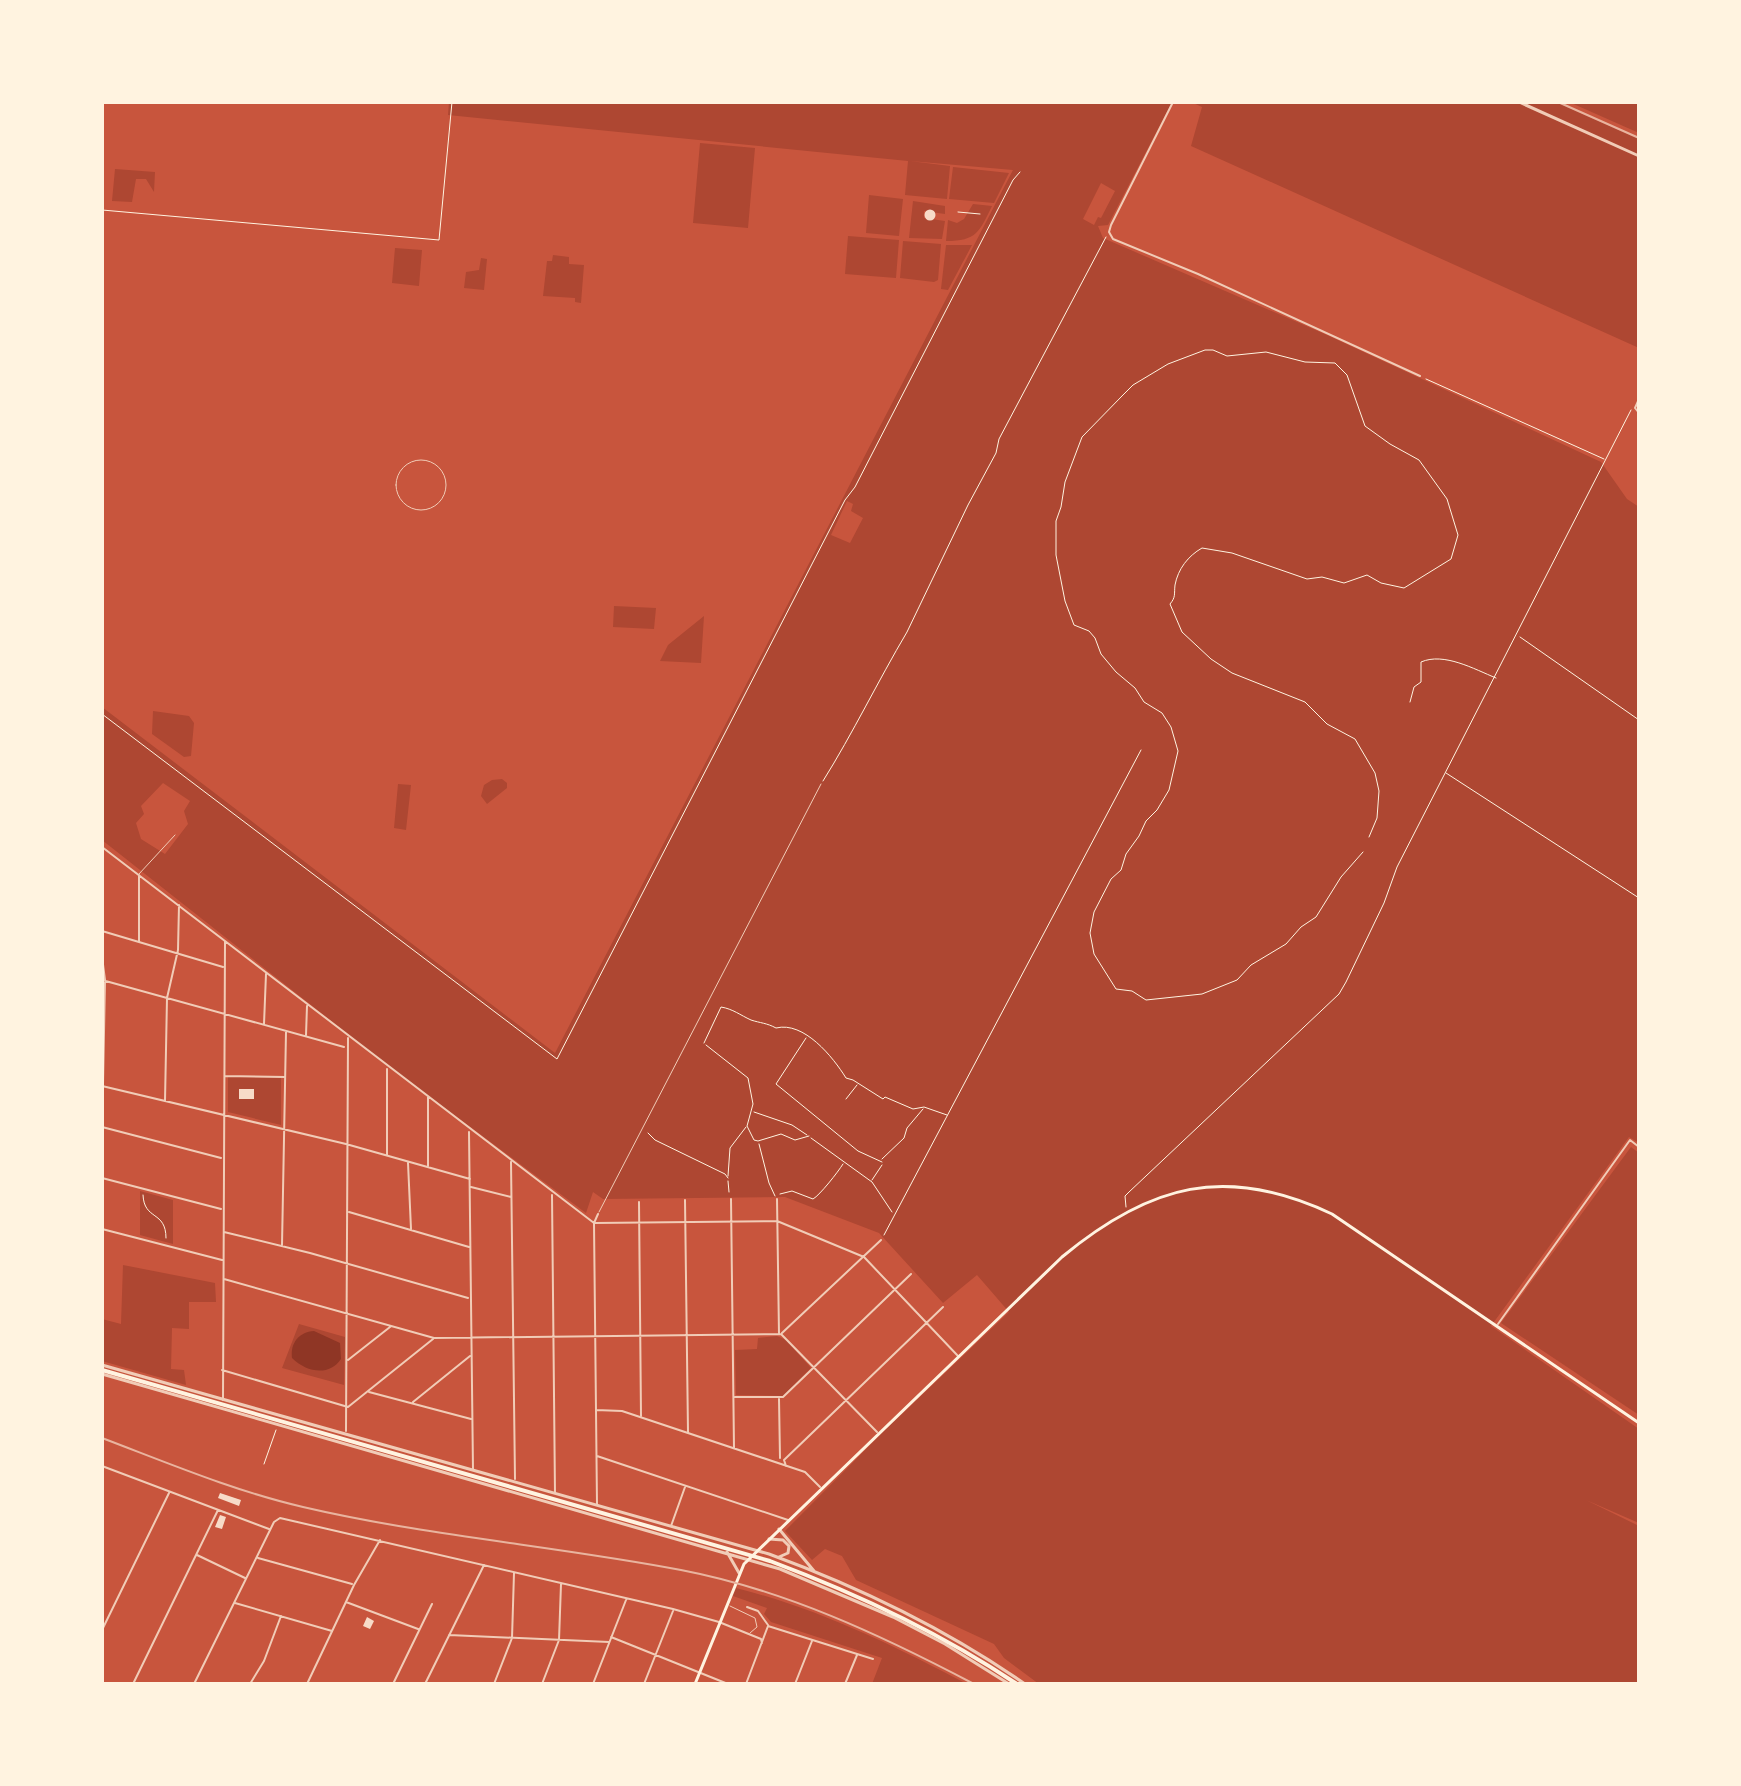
<svg xmlns="http://www.w3.org/2000/svg" width="1741" height="1786" font-family="'Titillium Web',sans-serif">
<style>
.green{fill:#ae4732;fill-rule:evenodd}
.water{fill:#8f3625}
.building{fill:#f7dbc8}
.lines{fill:none;stroke-linecap:round;stroke-linejoin:round}
.path{stroke:#fff3e0;stroke-width:1}
.service{stroke:#f1ccb7;stroke-width:1}
.minor{stroke:#f1ccb7;stroke-width:2}
.tertiary{stroke:#f1ccb7;stroke-width:3}
.secondary{stroke:#fff3e0;stroke-width:3}
.primary{stroke:#fff3e0;stroke-width:4}
.rail{stroke:#e9b49f;stroke-width:2}
</style>
<rect width="100%" height="100%" fill="#c8553d"/>
<!-- green -->
<path class="green" d="M449,102H1172L1108,225L1098,226L1103,238L1327,335L1601,462L1627,499L1639,507V1143L1629,1137L1491,1326L1639,1429V1523L1586,1500L1639,1526V1684H1039L1004,1658L994,1644L856,1580L842,1556L825,1549L812,1560L785,1531L881,1434L1009,1312L977,1275L943,1303L879,1233L785,1197L603,1199L593,1192L586,1213L387,1065L102,840V707L555,1053L1013,170L910,161L950,166L947,199L905,195L908,161L448,115ZM1101,183L1115,191L1101,218L1098,217L1094,225L1083,219ZM847,501L853,504L851,511L863,518L850,543L831,535ZM163,783L190,801L184,811L188,824L165,854L141,839L136,823L144,814L141,806Z
M1191,102H1556L1639,139V348L1191,146L1202,107Z
M1569,102H1639V133Z
M700,143L755,148L748,228L693,223Z
M953,167L1009,173L994,203L949,199Z
M115,169L155,172L154,192L146,179H136L132,202L112,201Z
M869,195L903,199L899,236L866,233Z
M913,201L945,206V214L924,211V218L945,221L942,239L909,238Z
M973,204L992,206C979,232 977,241 946,241L948,220L957,223L964,219Z
M848,236L899,240L896,278L845,274Z
M903,241L941,244L938,280L934,282L900,278Z
M946,245H972L948,290L941,289Z
M395,248L422,250L419,286L392,283Z
M553,255L569,257V264L584,265L581,303L575,302V298L543,296L547,261H552Z
M481,258L487,259L484,290L464,288L466,272L479,270Z
M614,606L656,608L654,629L613,627Z
M704,616L701,663L660,661L668,645Z
M153,711L189,716L194,723L191,756L184,757L152,734Z
M502,779L507,783V788L487,804L481,796L484,785L492,780Z
M398,784L411,785L406,830L394,828Z
M228,1077L281,1078V1125L228,1112Z
M1631,1147L1639,1153V1415L1501,1323Z
M140,1191L173,1200V1244L140,1235Z
M123,1265L215,1283L216,1302H189V1329L172,1328L171,1369L184,1370L186,1385L102,1361V1319L121,1324Z
M299,1324L345,1337L344,1385L282,1368Z
M777,1336L786,1340L811,1368L783,1396L736,1395L735,1350L757,1349L758,1338Z
M736,1588C817,1608 893,1645 967,1684H872L882,1658L771,1622L764,1614L767,1608L733,1596Z"/>
<!-- water -->
<path class="water" d="M314,1331L340,1343L341,1359C329,1377 306,1372 292,1358C290,1343 299,1332 314,1331Z"/>
<!-- building -->
<path class="building" d="M924.5 215a5.5 5.5 0 1 1 11 0a5.5 5.5 0 1 1-11 0Z
M239,1089H254V1099H239Z
M220,1493L241,1500L239,1506L218,1498Z
M220,1515L226,1517L222,1529L215,1527Z
M367,1617L374,1621L370,1629L363,1626Z"/>
<g class="lines">
<!-- path -->
<path class="path" d="M102,210L439,240L452,102
M958,212L980,214
M1426,379L1604,459
M1520,637L1639,720
M1410,702L1414,687L1421,682V662C1444,652 1474,669 1496,678
M102,714L557,1059L845,500L855,487L1013,180L1020,172
M1446,773L1639,898
M823,781C853,733 878,681 907,632L968,505L996,453L999,439L1106,237
M1363,852L1341,877L1316,917L1301,927L1286,944L1251,965L1237,980L1202,994L1146,1000L1132,991L1116,989L1094,954L1090,933L1094,912L1111,879L1121,870L1126,854L1139,836L1146,821L1157,810L1169,790L1178,751L1171,727L1162,713L1144,702L1135,688L1116,672L1101,654L1095,638L1089,631L1074,625L1065,601L1056,555V521L1061,507L1065,482L1082,437L1122,396L1133,385L1168,364L1205,350H1213L1227,356L1266,352L1305,362L1335,363L1347,375L1365,426L1390,444L1419,460L1447,499L1458,535L1451,559L1404,588L1381,583L1367,575L1344,583L1322,577L1307,579L1232,553L1202,548C1188,556 1178,569 1175,585C1174,594 1176,597 1170,604L1182,632L1211,659L1232,673L1305,702L1327,724L1355,739L1375,773L1379,791L1377,818L1369,837
M806,1038L776,1084L858,1151L882,1162
M704,1043L721,1007C733,1009 740,1015 751,1020C760,1023 767,1023 776,1028C804,1021 833,1057 846,1078L853,1080L883,1099L885,1097L913,1109L924,1107L947,1115
M706,1045L748,1078L753,1104L747,1126L754,1140L758,1141L781,1134L795,1140L809,1136
M846,1099L857,1085
M754,1112L792,1125L807,1135
M648,1133L655,1140L725,1174L728,1178
M811,1138L872,1182L892,1212
M759,1144L769,1183L775,1196
M882,1159L904,1138L907,1128L923,1109
M728,1176L730,1148L746,1127
M872,1180L882,1165
M728,1181L729,1192
M780,1194L792,1191L813,1199C820,1195 838,1172 843,1164
M143,1195C144,1221 166,1210 166,1238
M1126,1207L1125,1196L1129,1192L1339,994L1346,982L1384,903L1397,867L1631,410
M884,1235L1141,750
M264,1464L276,1430"/>
<!-- service -->
<path class="service" d="M396 485a25 25 0 1 1 50 0a25 25 0 1 1-50 0Z
M139,874L175,835
M599,1212L821,784
M730,1606L755,1618L757,1627L750,1633"/>
<!-- minor -->
<path class="minor" d="M1173,102L1111,225L1109,232L1113,239L1198,274L1420,376
M1639,399L1635,408L1639,413
M102,847L594,1223
M102,931L223,967
M139,941V875
M102,957L105,980L103,1084
M102,980L344,1047
M264,1024L266,974
M306,1035L307,1006
M387,1069V1155
M225,1076L285,1077
M102,1086L346,1144L470,1179
M428,1097V1166
M165,1101L167,998L178,950L179,905
M102,1127L221,1158
M469,1132L473,1470
M511,1162L515,1479
M408,1163L411,1229
M102,1178L221,1209
M471,1187L511,1197
M552,1195L555,1493
M731,1199L734,1448
M777,1199L779,1334
M685,1200L688,1432
M639,1202L641,1416
M349,1212L469,1247
M595,1223L777,1221L864,1257L958,1356
M102,1229L222,1260
M224,1232L310,1253L468,1298
M282,1245L286,1032
M224,1279L434,1338L781,1334L877,1432
M1498,1324L1630,1140L1639,1147
M782,1333L881,1240
M348,1360L390,1327
M222,1370L348,1407L433,1339
M369,1392L471,1419
M735,1397H783L911,1274
M779,1399L780,1458
M223,1400L225,942
M413,1402L470,1356
M596,1410L622,1411L805,1472L820,1487
M346,1431L348,1038
M597,1456L788,1520
M102,1466L269,1529
M786,1466L784,1460L943,1307
M597,1504L594,1223L598,1214
M671,1526L685,1487
M197,1555L245,1578
M258,1558L352,1584
M346,1602L418,1629
M235,1603L332,1631
M747,1607L758,1611L768,1625
M768,1626L873,1659
M102,1630L169,1493
M449,1635L609,1642
M611,1637L728,1684
M133,1684L218,1510
M194,1684L274,1522L280,1518L673,1609L719,1622L761,1639L762,1643
M250,1684L264,1661L281,1616
M307,1684L354,1585L380,1540
M393,1684L432,1604
M425,1684L484,1565
M494,1684L512,1638L514,1573
M542,1684L559,1640L561,1584
M593,1684L626,1600
M644,1684L673,1611
M746,1684L768,1626
M795,1684L812,1641
M845,1684L857,1655"/>
<!-- tertiary -->
<path class="tertiary" d="M1519,102L1639,156
M102,1365L769,1554C859,1587 946,1629 1025,1684
M102,1374L780,1569L893,1617L945,1644L1009,1684
M779,1529L814,1571
M769,1539L783,1540L789,1546L788,1553L779,1557
M727,1552L739,1573"/>
<!-- secondary -->
<path class="secondary" d="M695,1684L744,1564L1062,1257C1150,1184 1226,1164 1332,1214L1639,1423"/>
<!-- primary -->
<path class="primary" d="M102,1370L770,1561C858,1594 939,1632 1017,1684"/>
<!-- rail -->
<path class="rail" d="M1558,102L1639,138
M102,1438C168,1463 234,1491 303,1507C427,1536 556,1546 681,1570C785,1590 881,1635 974,1684"/>
</g>
<!-- border -->
<rect width="1741" height="1786" fill="none" stroke="#fff3e0" stroke-width="208"/>
</svg>
